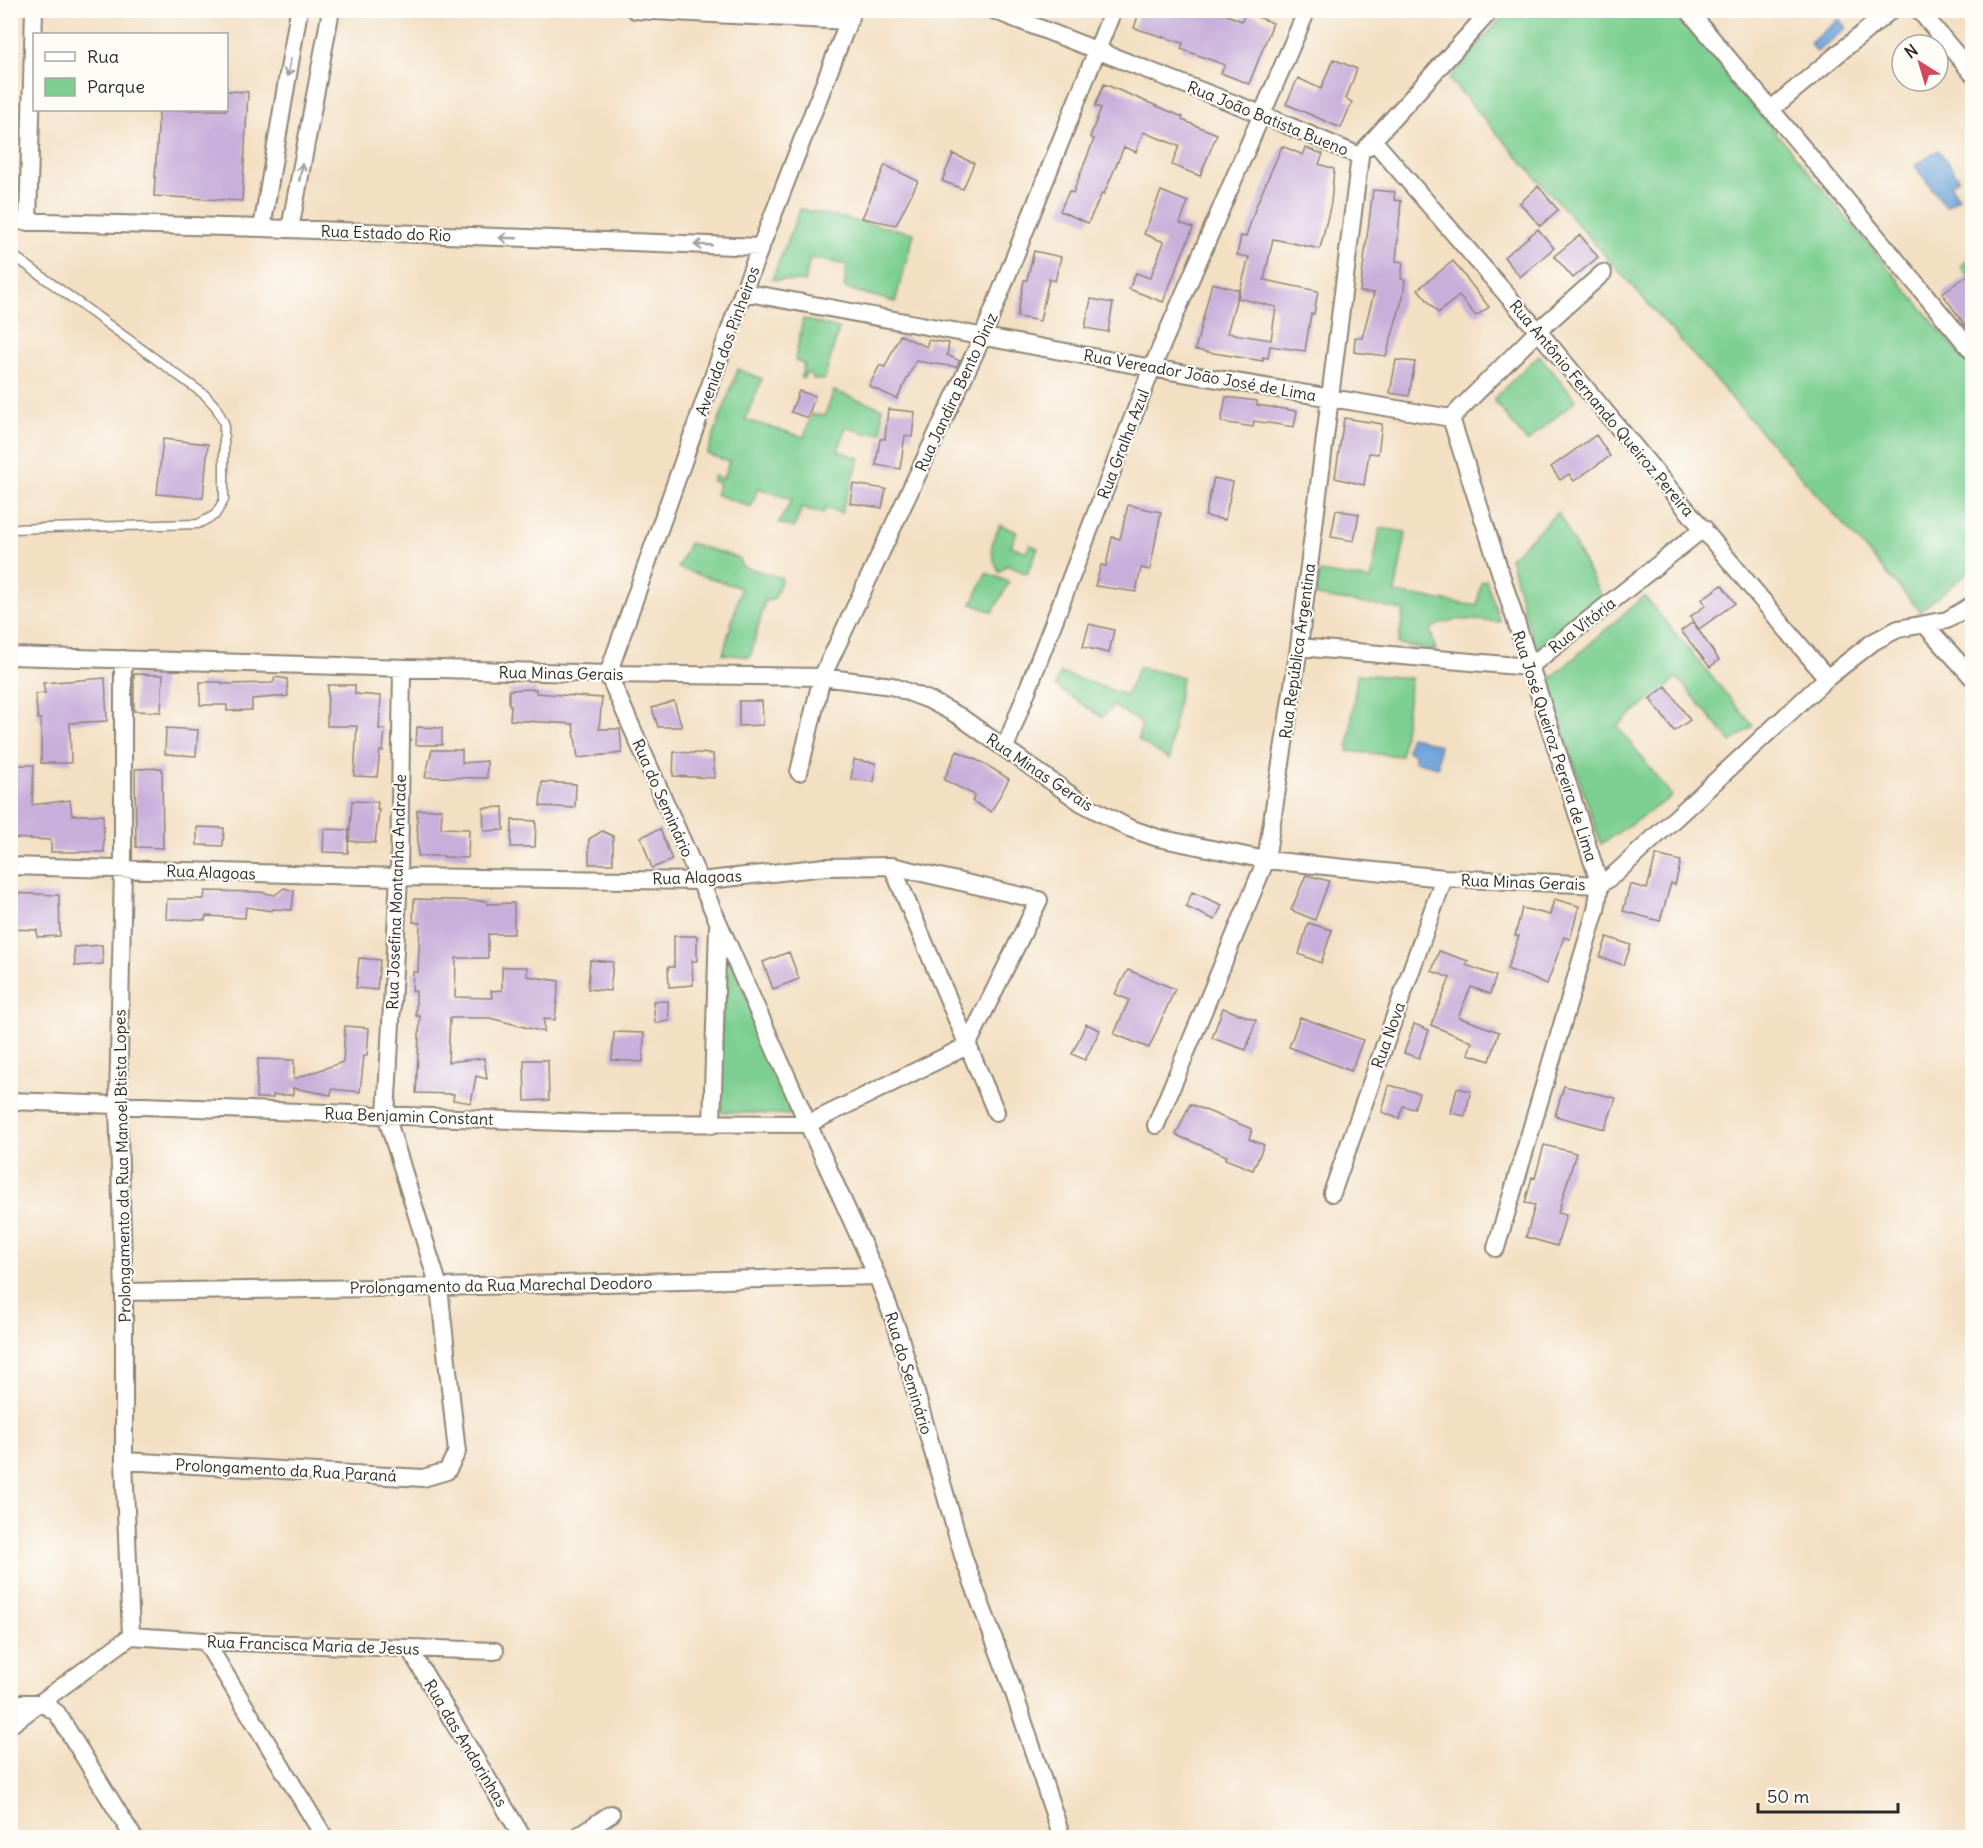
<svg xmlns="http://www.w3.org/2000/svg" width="1983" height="1848" font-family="Delius,sans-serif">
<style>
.green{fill:#7dcf91;stroke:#547d5e;stroke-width:1.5}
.water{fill:#70a4dc;stroke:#4e6884;stroke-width:1.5}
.building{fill:#c8aeda}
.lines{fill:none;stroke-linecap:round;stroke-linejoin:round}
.service-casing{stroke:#8f8576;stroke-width:11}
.minor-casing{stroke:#8f8576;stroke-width:20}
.service{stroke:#fff;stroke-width:8}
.minor{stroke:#fff;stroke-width:16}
.oneway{stroke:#a0a0a0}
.labels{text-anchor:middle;stroke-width:4.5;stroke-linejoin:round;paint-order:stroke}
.street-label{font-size:16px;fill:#2b2b2b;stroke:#fdfcf7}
</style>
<rect width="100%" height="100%" fill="#fdfcf7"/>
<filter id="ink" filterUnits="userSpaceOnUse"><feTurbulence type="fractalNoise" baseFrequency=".0167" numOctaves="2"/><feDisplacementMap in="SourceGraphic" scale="12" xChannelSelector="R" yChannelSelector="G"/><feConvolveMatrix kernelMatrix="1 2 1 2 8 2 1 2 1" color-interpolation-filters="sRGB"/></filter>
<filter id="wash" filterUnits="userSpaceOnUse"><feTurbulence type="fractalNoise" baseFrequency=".008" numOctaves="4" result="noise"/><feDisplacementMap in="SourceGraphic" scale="24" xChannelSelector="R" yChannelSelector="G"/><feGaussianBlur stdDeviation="1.35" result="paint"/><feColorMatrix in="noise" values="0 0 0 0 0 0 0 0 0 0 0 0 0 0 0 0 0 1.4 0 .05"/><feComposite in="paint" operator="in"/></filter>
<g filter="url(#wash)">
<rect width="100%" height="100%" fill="#f3dfc2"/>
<!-- green -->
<path class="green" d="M1507,11H1675L1972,369V569L1920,611L1449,79Z
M800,209L914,233L895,302L844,288L847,265L810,258L805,282L772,279Z
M1972,256V280L1961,266Z
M803,319L839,329L824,380L813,379L811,374H805L804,378H801L804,364L795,360Z
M1539,355L1576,400L1527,442L1493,399Z
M738,369L762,379L745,420L804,437L812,414L825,416L834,391L882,408V433H865L846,427L838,451L860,458L841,513L825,508L823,514L802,507L794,528L779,523L792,499L758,488L751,507L715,494L719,483L712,481L714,476L723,479L729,462L707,454Z
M1558,512L1603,600L1535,652L1510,558Z
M1000,525L1017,532L1011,546L1026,552L1030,545L1038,548L1027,574L1007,565L999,572C989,549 989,548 1000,525Z
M1380,528L1406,532L1395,593L1477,606L1481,582L1486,580L1500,622C1476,620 1450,615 1430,630L1436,651L1398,644L1404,610L1316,596L1320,572L1371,580Z
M689,543L739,558L741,566L782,578L774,599L765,601L750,657L723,654L741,588L678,568Z
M986,573L1009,582L993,612L972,604Z
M1644,596L1753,726L1731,742L1678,678L1617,726L1672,796L1601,844L1547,682Z
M1139,667L1182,677L1171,741L1170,760L1138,740L1142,723L1114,706L1102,717L1055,686L1061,673L1126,695Z
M1357,674L1411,678L1401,756L1348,751Z
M724,947L798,1115L721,1112L722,969Z"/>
<!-- water -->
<path class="water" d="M1839,19L1846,28L1817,52L1810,43Z
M1938,150L1959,178L1950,185L1959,197L1946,207L1915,166Z
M1410,736L1439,745L1438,767L1414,761V753L1407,751Z"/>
<g id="blocks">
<!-- building -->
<path class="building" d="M1140,10H1214L1242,21L1245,12L1273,23L1249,84L1221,73L1225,65L1181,49L1183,43L1134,28Z
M1333,59L1357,69L1346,99L1352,102L1341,128L1286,104L1298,78L1321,89Z
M1104,84L1183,117L1182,120L1217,134L1200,176L1172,165L1179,146L1143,132L1136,152L1124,147L1104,194L1102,193L1088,223L1060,211L1069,191L1073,193L1094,139L1090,137L1101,108L1095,106Z
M226,91L248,92L242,201L154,196L159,110H226Z
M1282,146L1303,155L1306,148L1323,154L1319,164L1334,169L1331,203L1320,249L1273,239L1264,280L1318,291L1314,314H1311L1305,351L1270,346L1268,358L1263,357V361L1195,350L1212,283L1239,290L1227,333L1271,340L1276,307L1238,298L1249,257L1237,255L1241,236L1246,237L1256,206Z
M953,154L974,163L963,189L942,181Z
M885,165L918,181L896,225L862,218Z
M1538,186L1558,210L1540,226L1520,203Z
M1373,190L1395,192L1394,200L1401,201L1396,261L1403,262L1401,279L1405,280L1403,297L1386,356L1354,352L1355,337L1362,338L1374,293L1360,292Z
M1161,191L1188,202L1180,223L1193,228L1163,302L1129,289L1136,273L1150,278L1164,242L1144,234Z
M1538,229L1554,248L1520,277L1504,257Z
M1580,235L1598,257L1573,278L1554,256Z
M1034,251L1061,257L1055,281L1049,279L1040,321L1017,317L1024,280H1027Z
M1453,261L1489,307L1476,316L1459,296L1438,313L1418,289Z
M1967,276L1972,284V335L1942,293Z
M1091,299L1113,303L1108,332L1085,328Z
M900,335L927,347L928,340L949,343L947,355L960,361L957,367L916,361L897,399L869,386L880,365L885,367Z
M1396,360L1415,362L1409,396L1390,393Z
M799,391L815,396L808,418L791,412Z
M1226,397L1257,401V405L1297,411L1294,427L1254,421L1253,427L1221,422Z
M888,409L915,412L912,437L905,436L900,469L876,465L880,439H885Z
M1344,418L1382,424L1378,454L1369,453L1364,485L1335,478Z
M1596,435L1610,456L1574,481L1569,474L1560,480L1551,467Z
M163,439L208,444L203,498L157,494Z
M1214,478L1233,482L1225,520L1205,516Z
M853,484L886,489L882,508L850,503Z
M1128,505L1161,512L1150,570L1141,568L1136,592L1095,586L1101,565L1106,566L1112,537L1120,539Z
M1336,510L1359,514L1354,541L1331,537Z
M1722,585L1735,603L1699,629L1690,617L1706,605L1702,599Z
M1693,622L1719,660L1710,667L1681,631Z
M1089,624L1114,630L1109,653L1083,647Z
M134,674L163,675L161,712L134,711Z
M275,677L287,679L288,696L252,699V710L227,711V705H200V682H222V684L273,683Z
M105,678L107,721L70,723L71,763H41V719H38L35,694L45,693L43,683Z
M328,685H355V694L381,696L379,729H385L383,751H380L377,777L354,776L357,726H327Z
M1666,686L1690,720L1674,731L1650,699Z
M536,689V693L602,698L599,729H620L622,753L578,758L573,724L510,720L511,705H509V690Z
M674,701L682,727H658L652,708Z
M739,701H762L763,725L739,726Z
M417,727L442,728V745H416Z
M166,728L198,730L196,756L165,754Z
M432,750H462V763L487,761V778L425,777Z
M957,751L985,764L1009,779L991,812L972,801L975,795L944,780Z
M674,752L713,754L715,778L673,776Z
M854,760L876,763L874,782L851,779Z
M10,765H34L32,805L70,800L72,815H103L104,852H51V840L10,838Z
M162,768L163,848L136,847L135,769Z
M542,782L576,784L575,808L540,806Z
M352,801L378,802L377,810H379L375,843L349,841Z
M503,807L504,830L484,831L483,808Z
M442,809L441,828L469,829L468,858L444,857V856H418L417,810Z
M512,820L536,821L535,847H511Z
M197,827L224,828L223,846L197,845Z
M324,829L349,830L348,853L323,852Z
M660,829L672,860L652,868L641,837Z
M602,831L613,836V864H589V839Z
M1656,855L1681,861L1675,885L1671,883L1660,921L1623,911L1630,884L1647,889Z
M1306,875L1329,881L1315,920L1291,910Z
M284,888L294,891L292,910L273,909L272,911L246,907L245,918L206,916L205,920L166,919L167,899H204L205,891L260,892L275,895Z
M1192,892L1222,905L1215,920L1186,907Z
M10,893L59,895L60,936L37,937V930L10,929Z
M414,899L487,901V904L514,903V934H488V958H456L455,997L492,998L491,991L502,990V967H527V976L559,981L555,1020L544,1019V1032L490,1018H450L448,1062L484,1058L487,1079L476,1076L471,1103L453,1100L454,1094L416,1093L420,1016H416V991H412L413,972H418L420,923L413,922Z
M1554,899L1579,906L1570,939L1564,937L1547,984L1507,969L1519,936H1515L1522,908L1550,915Z
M1308,923L1332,930L1321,963L1299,954Z
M674,936H697V961H692L693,985L669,987L668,967H674Z
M1607,937L1631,945L1624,965L1600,957Z
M102,945L103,964L75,966L74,947Z
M1439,951L1468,961L1466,965L1496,976L1490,994L1471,987L1458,1017L1499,1032L1490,1061L1468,1054L1472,1042L1431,1025L1450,978L1432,971Z
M789,952L799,979L773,989L763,962Z
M359,958L380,960L377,990L356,988Z
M590,960L613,962L610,991L588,989Z
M1128,970L1175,989L1149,1048L1114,1034L1129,1000L1115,994Z
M653,1001H668L669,1021L655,1023Z
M1223,1008L1256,1020L1246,1050L1212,1038Z
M1300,1017L1363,1040L1351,1071L1289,1047Z
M1086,1024L1100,1030L1085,1060L1072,1054Z
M1414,1024L1429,1030L1419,1058L1404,1053Z
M345,1026L369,1028L367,1056H364L360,1092L332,1089L331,1095L293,1088V1095H273V1098H256L258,1059L294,1060V1079L343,1062Z
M614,1032L644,1033L643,1062L612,1060Z
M524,1060H548L549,1100L525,1101Z
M1389,1085L1419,1093L1414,1109L1403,1106L1399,1119L1382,1112Z
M1564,1086L1616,1098L1605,1129L1555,1116Z
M1457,1088L1471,1091L1465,1116L1451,1113Z
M1190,1104L1252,1129L1249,1139L1264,1145L1253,1170L1225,1159L1227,1156L1176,1135Z
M1544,1145L1576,1153L1558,1213L1566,1215L1557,1246L1526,1237L1535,1205L1525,1203L1532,1177L1535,1178Z"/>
</g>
</g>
<g filter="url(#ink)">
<use href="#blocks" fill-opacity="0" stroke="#8f8576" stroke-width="1.5"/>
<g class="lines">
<!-- service casing -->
<g class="service-casing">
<path id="service" d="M10,253L205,395L216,407L224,423V500L215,515L198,524L10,529"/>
</g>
<!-- minor casing -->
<g class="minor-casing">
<path id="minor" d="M635,10L848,21
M993,10L1261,114L1360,156
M1688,10L1972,351
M1919,10L1972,73
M1770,110L1891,10
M1373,140L1538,331L1827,678
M1366,148L1491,10
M10,221L262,228L761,247
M28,222L34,10
M262,228L299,10
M290,229L331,10
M743,292L1152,368L1451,418L1538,331L1603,273
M1451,418L1600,885L1596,910L1496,1248
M1925,625L1972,677
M1299,647L1529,667L1704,528
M10,656L608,674L822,677L892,686L929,700L959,716L1082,803L1129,828L1158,838L1266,860L1444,878L1600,885L1616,873L1827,678L1873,642L1898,629L1947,620L1972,605
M123,659V869L118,1105L124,1292V1461L131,1636
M608,674L808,1124L877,1276L898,1331L964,1559L1014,1693L1062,1838
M608,674L743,292L853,10
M1005,748L1152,368L1307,10
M799,772L822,677L983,336L1113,10
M10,866L399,877L700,881L825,867L892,866L1039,900L967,1046L808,1124L589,1123L10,1101
M892,866L996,1112
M712,1125L718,926
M1156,1125L1266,860L1299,647L1360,156
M1332,1193L1444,878
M124,1292L439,1287L877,1276
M124,1461L423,1478L447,1471L457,1452L439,1287L386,1115L399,877L402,668
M131,1636L205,1641L495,1651
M205,1641L325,1838
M409,1648L523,1838
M10,1703H42L57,1713L134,1838
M10,1725L131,1636
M575,1838L611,1814"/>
</g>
<!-- service -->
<use href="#service" class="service"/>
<!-- minor -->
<use href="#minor" class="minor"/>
</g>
<!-- one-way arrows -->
<defs><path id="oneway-shaft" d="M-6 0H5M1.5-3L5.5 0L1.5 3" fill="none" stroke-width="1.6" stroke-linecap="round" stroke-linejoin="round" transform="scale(1.5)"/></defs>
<g class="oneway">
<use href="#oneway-shaft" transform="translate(289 68) rotate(100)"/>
<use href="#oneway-shaft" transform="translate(301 172) rotate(-79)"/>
<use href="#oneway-shaft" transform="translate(508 238) rotate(-178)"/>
<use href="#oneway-shaft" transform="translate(703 245) rotate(-178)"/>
</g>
</g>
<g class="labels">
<!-- street labels -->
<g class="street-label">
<text transform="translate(1268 118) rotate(22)" y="6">Rua João Batista Bueno</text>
<text transform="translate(386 233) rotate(2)" y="6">Rua Estado do Rio</text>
<text transform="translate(727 341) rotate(-70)" y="6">Avenida dos Pinheiros</text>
<text transform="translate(1200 375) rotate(10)" y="6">Rua Vereador João José de Lima</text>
<text transform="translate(956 392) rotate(-65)" y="6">Rua Jandira Bento Diniz</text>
<text transform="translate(1602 408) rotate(50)" y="6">Rua Antônio Fernando Queiroz Pereira</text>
<text transform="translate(1123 444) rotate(-69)" y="6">Rua Gralha Azul</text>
<text transform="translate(1582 625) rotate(-38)" y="6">Rua Vitória</text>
<text transform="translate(1297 651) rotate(-82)" y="6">Rua República Argentina</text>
<text transform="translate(561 673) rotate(1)" y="6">Rua Minas Gerais</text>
<text transform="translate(1555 746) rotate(72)" y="6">Rua José Queiroz Pereira de Lima</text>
<text transform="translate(1040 772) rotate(34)" y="6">Rua Minas Gerais</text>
<text transform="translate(663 798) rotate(66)" y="6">Rua do Seminário</text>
<text transform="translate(211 872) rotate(2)" y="6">Rua Alagoas</text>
<text transform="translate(697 877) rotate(-2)" y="6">Rua Alagoas</text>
<text transform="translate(1523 882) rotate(2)" y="6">Rua Minas Gerais</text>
<text transform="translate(396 892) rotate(-88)" y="6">Rua Josefina Montanha Andrade</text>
<text transform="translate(1388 1035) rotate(-70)" y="6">Rua Nova</text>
<text transform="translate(409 1116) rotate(2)" y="6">Rua Benjamin Constant</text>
<text transform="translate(122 1166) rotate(-91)" y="6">Prolongamento da Rua Manoel Btista Lopes</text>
<text transform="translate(501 1285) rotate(-1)" y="6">Prolongamento da Rua Marechal Deodoro</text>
<text transform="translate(909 1373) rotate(73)" y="6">Rua do Seminário</text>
<text transform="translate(286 1470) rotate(3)" y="6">Prolongamento da Rua Paraná</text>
<text transform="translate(313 1645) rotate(2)" y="6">Rua Francisca Maria de Jesus</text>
<text transform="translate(466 1743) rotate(59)" y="6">Rua das Andorinhas</text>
</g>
</g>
<!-- margin -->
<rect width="1983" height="1848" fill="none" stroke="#fdfcf7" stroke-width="36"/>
<!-- legend -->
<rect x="33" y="33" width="195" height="78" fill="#fdfcf7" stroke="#a9a8a5" stroke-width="1.5"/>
<rect x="45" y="52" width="30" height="9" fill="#ffffff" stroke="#a9a8a5" stroke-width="1.5"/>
<text x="87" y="63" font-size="18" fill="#2b2b2b">Rua</text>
<rect x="45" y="78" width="30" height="18" fill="#7dcf91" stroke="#a9a8a5" stroke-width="1.5"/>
<text x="87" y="93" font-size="18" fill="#2b2b2b">Parque</text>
<!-- north arrow -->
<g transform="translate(1920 63) rotate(323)"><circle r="28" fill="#fdfcf7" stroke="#a9a8a5" stroke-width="1.5"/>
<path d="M0-4.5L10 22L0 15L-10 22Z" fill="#d1495b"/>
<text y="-9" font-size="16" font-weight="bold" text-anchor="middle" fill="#2b2b2b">N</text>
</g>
<!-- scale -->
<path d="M1758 1803v9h140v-9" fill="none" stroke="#2b2b2b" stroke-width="3"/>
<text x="1767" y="1803" font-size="18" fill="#2b2b2b" stroke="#fdfcf7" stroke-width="4.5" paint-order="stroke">50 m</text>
</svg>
